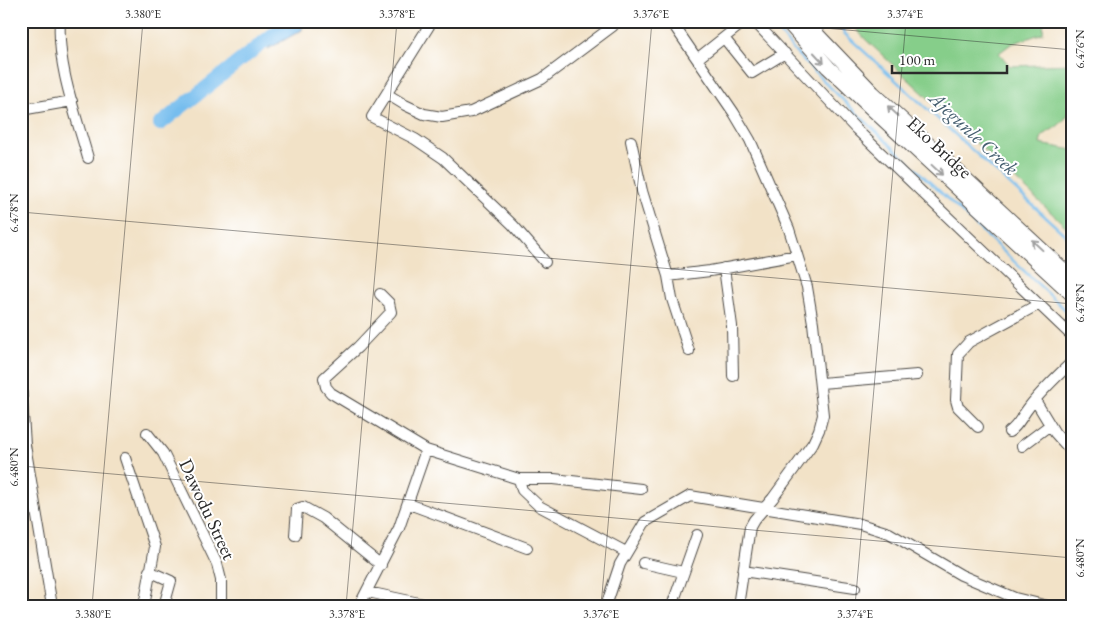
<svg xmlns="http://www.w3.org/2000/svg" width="1094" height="627" font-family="'EB Garamond',serif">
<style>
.green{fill:#86ce8a;stroke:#587c5a}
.water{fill:#76bdee;stroke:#50748c}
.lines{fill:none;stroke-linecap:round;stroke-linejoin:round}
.stream{stroke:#76bdee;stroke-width:2.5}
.river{stroke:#76bdee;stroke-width:14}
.minor-casing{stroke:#494642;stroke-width:12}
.highway-casing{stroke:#494642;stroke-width:16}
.minor{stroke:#fff;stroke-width:10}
.highway{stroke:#fff;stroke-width:14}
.oneway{stroke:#a0a0a0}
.ticks{fill:none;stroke:#2b2b2b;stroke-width:1;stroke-opacity:0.45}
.labels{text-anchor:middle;stroke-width:4;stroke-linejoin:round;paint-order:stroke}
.street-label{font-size:19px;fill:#2b2b2b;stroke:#fff}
.water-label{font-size:20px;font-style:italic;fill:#455e6f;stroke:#fff}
.neatline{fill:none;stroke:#2b2b2b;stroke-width:2}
.ticks-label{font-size:12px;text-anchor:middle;fill:#2b2b2b}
</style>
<rect width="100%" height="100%" fill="#fff"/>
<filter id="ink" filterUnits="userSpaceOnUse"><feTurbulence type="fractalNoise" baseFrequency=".02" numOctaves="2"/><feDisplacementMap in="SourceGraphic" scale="10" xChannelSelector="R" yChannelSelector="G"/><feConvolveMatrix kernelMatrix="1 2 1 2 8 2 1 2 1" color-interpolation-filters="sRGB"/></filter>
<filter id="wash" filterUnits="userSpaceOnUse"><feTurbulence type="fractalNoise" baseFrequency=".0096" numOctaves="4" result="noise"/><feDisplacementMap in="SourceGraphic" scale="20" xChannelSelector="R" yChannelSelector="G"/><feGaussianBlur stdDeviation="1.12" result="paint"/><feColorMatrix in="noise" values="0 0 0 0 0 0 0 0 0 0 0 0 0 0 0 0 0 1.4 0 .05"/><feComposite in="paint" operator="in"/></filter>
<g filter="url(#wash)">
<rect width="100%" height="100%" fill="#f2e2c7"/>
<!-- green -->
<path class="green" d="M849,21H1044L1043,33L1011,44L999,53L1010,66L1073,64C1073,99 1079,118 1042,135L1040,144L1073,150V233L865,39Z"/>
<!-- water -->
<path class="water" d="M279,21H303L302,30L268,49L275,38Z"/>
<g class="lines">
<!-- stream -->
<path class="stream" d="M770,21L795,52L848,105L1073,317
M837,21L845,34L1073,242"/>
<!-- river -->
<path class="river" d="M160,124L290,21"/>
</g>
</g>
<g filter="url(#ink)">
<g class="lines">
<!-- minor casing -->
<g class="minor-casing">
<path id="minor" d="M60,21C57,66 76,115 88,158
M432,21L372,117L415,139L443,158L513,225L545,262
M671,21L734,113L750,140L789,229L807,287L813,323L823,415L819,430L813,443L773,498L754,520L750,527L738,606
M754,21L856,129L1073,337
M724,38L752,73L785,53
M697,59L745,21
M387,94L405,105L424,114L442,117L471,112L542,79L613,26
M21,110L72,101
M631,141L642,191L668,276L710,271L797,255
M724,268L732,326L733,376
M668,276L672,299L689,351
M380,294L389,303L391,312L358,347L324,378L326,387L331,393L426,450L519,479H554L641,489
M821,383L917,375
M21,384L25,445L52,606
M1035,400L1055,433L1073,453
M978,427L958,407L956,400L958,354L969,342L1039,304
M1009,432C1019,425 1021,417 1029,407C1042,390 1057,376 1073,361
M147,433L163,453L217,564L221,580V606
M1022,446L1050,425
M125,458L155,547L144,606
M519,479L522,490L539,506L626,552
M409,504L527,548
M295,535L297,509L303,507L323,518L381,565
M643,563L683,572
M149,571L171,581L164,606
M743,571L855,588
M368,592L433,606
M359,606L399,528L426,450
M606,606L620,564L645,522L690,496L860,524L889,533L961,575L1015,598L1048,606
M672,606L697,535"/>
</g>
<!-- highway casing -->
<g class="highway-casing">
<path id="highway" d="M787,21L828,67L869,106L1073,295
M804,21L873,93L1073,279"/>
</g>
<!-- minor -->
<use href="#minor" class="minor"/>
<!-- highway -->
<use href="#highway" class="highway"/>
</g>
<!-- one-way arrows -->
<defs><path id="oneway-shaft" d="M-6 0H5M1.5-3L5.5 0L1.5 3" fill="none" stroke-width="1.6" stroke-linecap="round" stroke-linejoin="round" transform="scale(1.25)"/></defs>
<g class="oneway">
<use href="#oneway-shaft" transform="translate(819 58) rotate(47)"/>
<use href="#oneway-shaft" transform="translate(893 111) rotate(-137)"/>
<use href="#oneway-shaft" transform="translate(937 170) rotate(43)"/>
<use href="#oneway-shaft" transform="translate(1037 245) rotate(-137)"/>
</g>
</g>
<!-- ticks -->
<path class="ticks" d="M745,21L1073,50M21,212L1073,304M21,466L1073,558M92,606L143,21M346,606L397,21M601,606L652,21M855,606L906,21"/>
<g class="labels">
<!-- street labels -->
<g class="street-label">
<text transform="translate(940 147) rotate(43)" y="7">Eko Bridge</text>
<text transform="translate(208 509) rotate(65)" y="7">Dawodu Street</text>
</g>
<!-- water labels -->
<g class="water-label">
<text transform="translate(974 133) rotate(43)" y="7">Ajegunle Creek</text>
</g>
</g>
<!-- margin -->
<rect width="1094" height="627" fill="none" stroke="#fff" stroke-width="55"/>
<!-- scale -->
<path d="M892 65v8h115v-8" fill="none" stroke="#2b2b2b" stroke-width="2.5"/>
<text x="899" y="65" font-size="15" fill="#2b2b2b" stroke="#ffffff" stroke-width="4" paint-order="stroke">100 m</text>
<rect x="28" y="28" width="1038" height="572" class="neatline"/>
<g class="ticks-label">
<text x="143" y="18">3.380°E</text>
<text x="397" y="18">3.378°E</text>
<text x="651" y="18">3.376°E</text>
<text x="905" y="18">3.374°E</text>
<text transform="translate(1080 49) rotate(-90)" y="4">6.476°N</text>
<text transform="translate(14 213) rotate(-90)" y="4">6.478°N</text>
<text transform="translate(1080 303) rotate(-90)" y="4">6.478°N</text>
<text transform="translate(14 467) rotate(-90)" y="4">6.480°N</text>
<text transform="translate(1080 558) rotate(-90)" y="4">6.480°N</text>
<text x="93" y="618">3.380°E</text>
<text x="347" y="618">3.378°E</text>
<text x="601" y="618">3.376°E</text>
<text x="855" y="618">3.374°E</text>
</g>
</svg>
